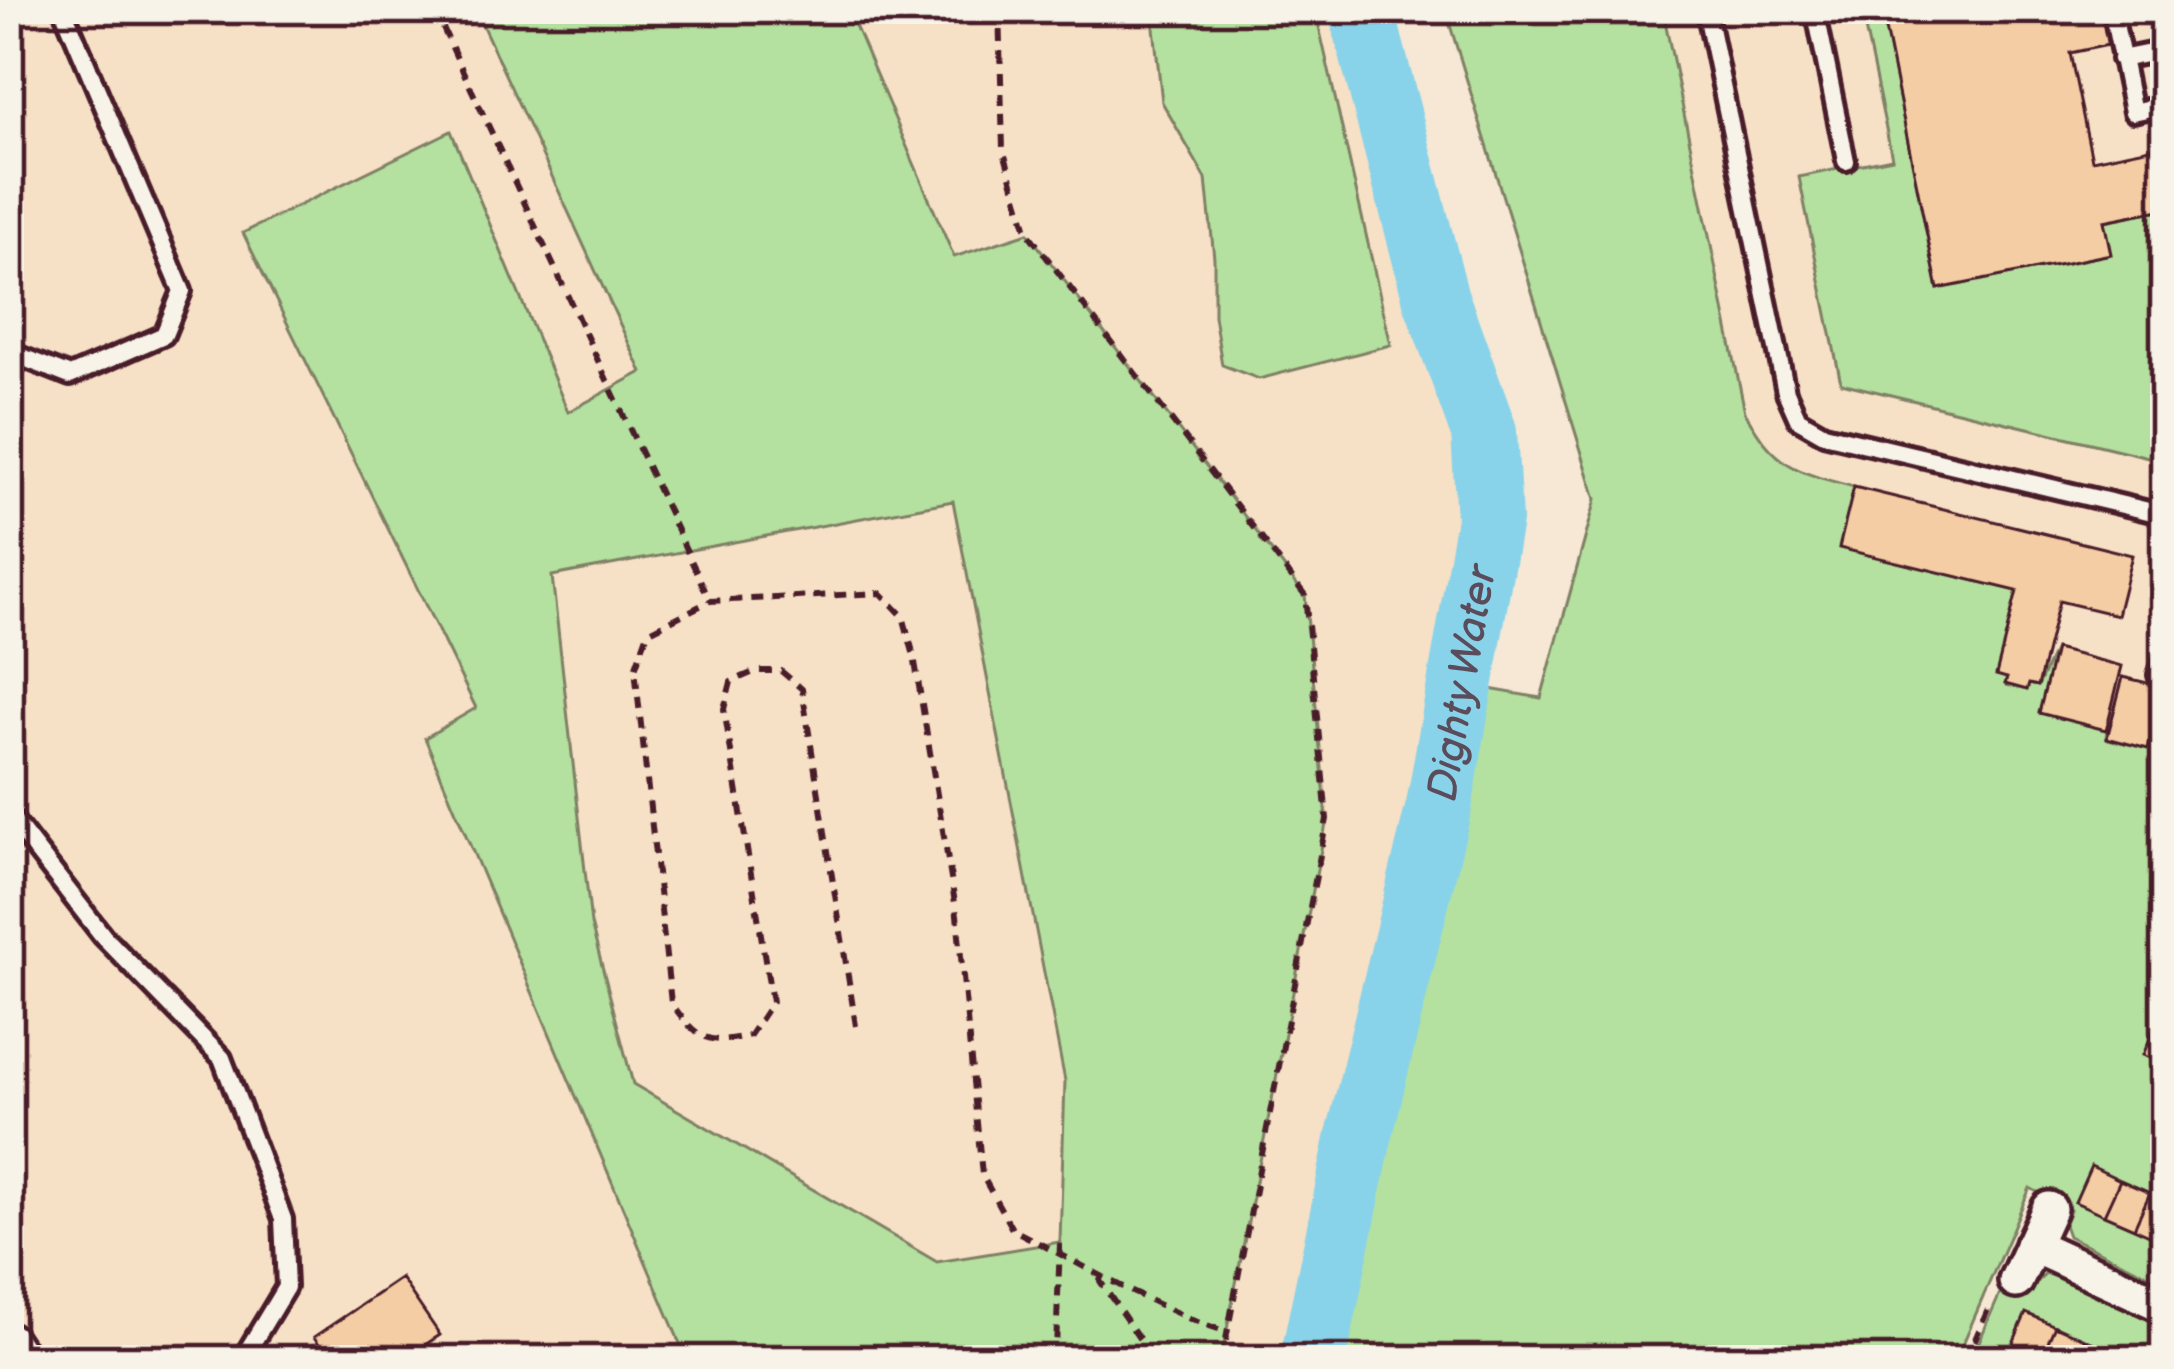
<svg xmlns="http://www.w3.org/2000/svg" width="2174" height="1369" font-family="'Balsamiq Sans',sans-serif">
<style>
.built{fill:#f6e0c6}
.green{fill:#b4e19f;stroke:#7f8065;stroke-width:3;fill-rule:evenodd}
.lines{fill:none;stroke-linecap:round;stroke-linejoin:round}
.river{stroke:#89d3ea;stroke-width:66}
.building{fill:#f5cda4;stroke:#4a1f2b;stroke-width:3}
.service-casing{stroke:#4a1f2b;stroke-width:26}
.minor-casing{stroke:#4a1f2b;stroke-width:42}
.path{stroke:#4a1f2b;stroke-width:6;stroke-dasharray:12 9;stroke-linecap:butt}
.service{stroke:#f7f3e8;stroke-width:16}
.minor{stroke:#f7f3e8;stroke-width:33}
.labels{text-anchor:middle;stroke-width:12;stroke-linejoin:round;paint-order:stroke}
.water-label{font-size:42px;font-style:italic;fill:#5a4c5b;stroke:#f7f3e8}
</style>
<rect width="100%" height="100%" fill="#f6e8d4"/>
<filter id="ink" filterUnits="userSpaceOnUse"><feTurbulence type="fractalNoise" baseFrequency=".00833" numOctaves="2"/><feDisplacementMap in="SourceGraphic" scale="24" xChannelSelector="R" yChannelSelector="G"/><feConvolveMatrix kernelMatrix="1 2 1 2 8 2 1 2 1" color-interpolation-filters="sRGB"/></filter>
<g filter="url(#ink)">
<!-- built -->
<path class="built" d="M9,9H1361L1436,299L1484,432L1489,520L1439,806L1358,1141L1313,1360H9Z
M1445,9H2165V841L1541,699L1596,499Z"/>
<!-- green -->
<path class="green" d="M475,9H848L954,257L1028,233L1305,595L1327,819L1221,1360H687L425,738L476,708L243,233L451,131L568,412L642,372ZM953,501L1065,1081L1060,1242L937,1262L633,1084L591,924L552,576Z
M1152,9H1315L1391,345L1259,379L1222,365L1214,316V258L1206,179L1162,102Z
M1445,9H1667L1663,11L1745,412C1775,467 1796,472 1854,487L1840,548L2017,591L1997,675L2007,678L2006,685L2027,690L2029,684L2038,686L2055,649L2040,713L2106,730L2108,739L2148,749L2165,747V957L2162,956L2157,968L2165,971V1283L2068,1236L2064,1225L2070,1210L2030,1188L1956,1360H1313L1358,1141L1439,806L1461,684L1541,698L1596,499Z
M1861,9H1881L1938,289L2110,254L2104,221L2165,209V461L1841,383L1799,177L1892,158Z
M2047,1273L2165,1327V1360H1971L2003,1287L2023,1294Z"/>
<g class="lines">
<!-- river -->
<path class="river" id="s1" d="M1313,1360L1358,1141L1439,806L1489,520L1484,432L1436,299L1361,9"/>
</g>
<!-- building -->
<path class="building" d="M1881,9H2101L2108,45L2070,53L2092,160L2165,145V209L2104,221L2111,254L1938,289Z
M1854,487L2132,555L2117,615L2059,601L2038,686L2029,684L2027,690L2005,684L2007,678L1996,675L2017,591L1839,548Z
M2055,649L2122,666L2106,730L2039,713Z
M2123,677L2164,687L2148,749L2107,738Z
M2158,1020L2165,1023V1065L2143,1055Z
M2091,1166L2120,1180L2104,1215L2075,1202Z
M2120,1180L2150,1193L2134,1228L2104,1215Z
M2150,1193L2165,1199L2163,1241L2134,1228Z
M401,1278L440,1335L402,1360H330L314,1337Z
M2026,1313L2055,1326L2040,1360L2011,1348Z
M2055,1326L2085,1339L2076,1360H2040Z
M2085,1339L2114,1352L2111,1360H2076Z"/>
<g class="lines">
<!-- service casing -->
<g class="service-casing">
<path id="service" d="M1706,9L1786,392L1798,419L1824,434L2165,515
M1815,9L1846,161
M2112,9L2133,112L2165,105
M2121,59L2165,50
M9,352L70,376L164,335L182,291L63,9
M2158,675L2165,658
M9,815L103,936L222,1058L283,1219L286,1287L242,1360"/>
</g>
<!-- minor casing -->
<g class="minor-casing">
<path id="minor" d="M2032,1245L2165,1306
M2016,1281L2049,1209
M9,1340L22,1360"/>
</g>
<!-- path -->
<path class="path" d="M434,9L710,601
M999,9L1003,149L1028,233L1305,595L1327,819L1222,1360
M2162,963L2165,964
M856,1026L802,689L781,671H756L731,682L724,709L772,1002L750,1035C705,1046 698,1039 671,1003L635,669L648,632L710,601L881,593L903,616L914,656L957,915L982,1175L1012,1229L1132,1292L1192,1320L1227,1332
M1101,1276L1100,1281L1149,1353L1157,1360
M1053,1360L1056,1350L1060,1242
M1966,1360L1990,1305"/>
<!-- service -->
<use href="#service" class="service"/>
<!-- minor -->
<use href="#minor" class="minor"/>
</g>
</g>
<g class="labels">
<!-- water labels -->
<g class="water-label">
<text dy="15" stroke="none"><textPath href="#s1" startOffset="693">Dighty Water</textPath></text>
</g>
</g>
<!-- margin -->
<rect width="2174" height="1369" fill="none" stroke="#f7f3e8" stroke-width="48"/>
<rect x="24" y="24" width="2126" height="1321" fill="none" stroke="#4a1f2b" stroke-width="4.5" filter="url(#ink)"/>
</svg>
